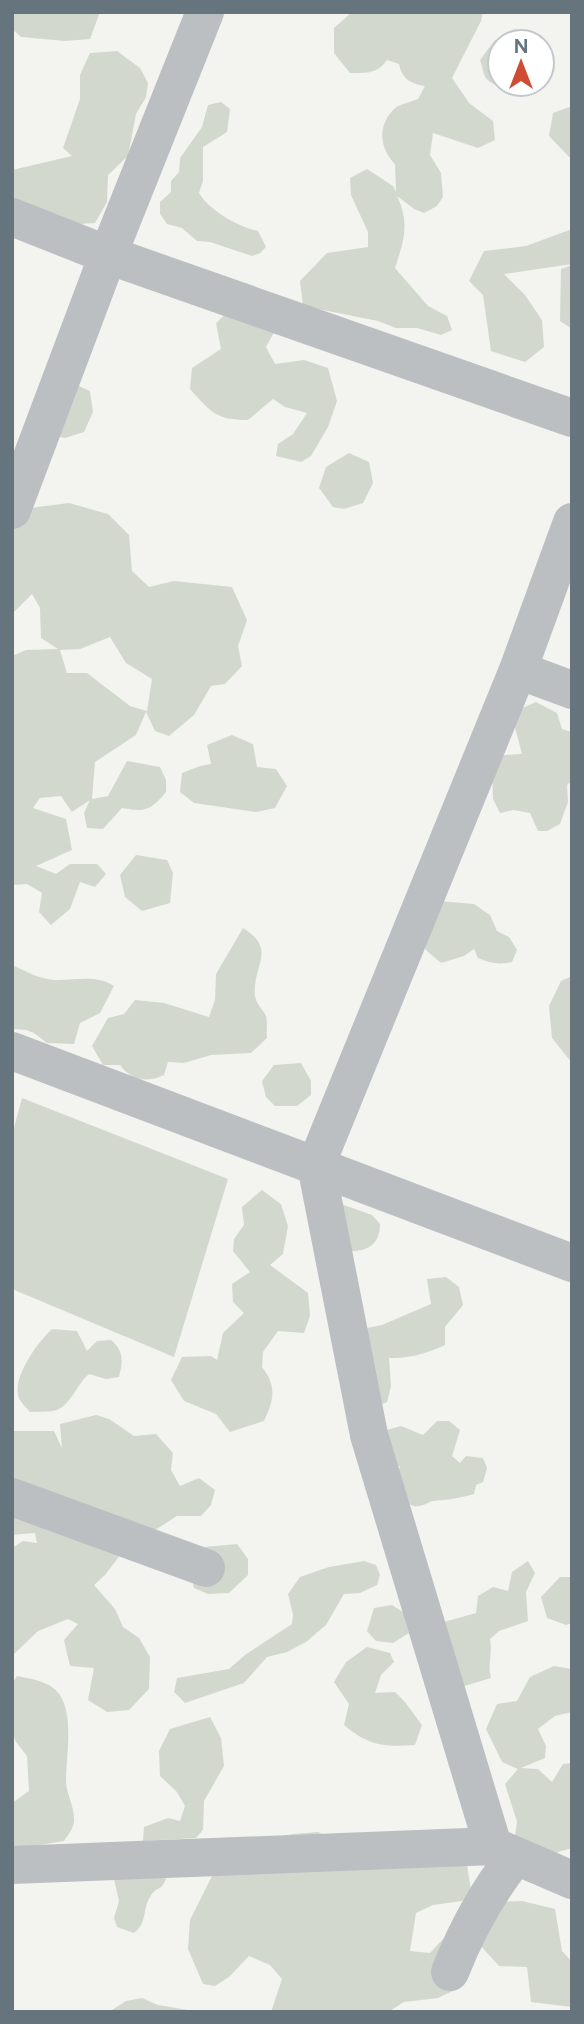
<svg xmlns="http://www.w3.org/2000/svg" width="584" height="2024" font-family="Figtree,sans-serif">
<style>
.green{fill:#d3d8cf;fill-rule:evenodd}
.lines{fill:none;stroke-linecap:round;stroke-linejoin:round}
.minor{stroke:#bbbfc1;stroke-width:38}
</style>
<rect width="100%" height="100%" fill="#f3f3f0"/>
<!-- green -->
<path class="green" d="M12,12H100L90,39L65,41L21,37L12,29Z
M352,12H483L481,21L452,78L469,103L493,121L495,140L478,148L433,133L430,155L441,173L443,197L437,206L424,213L414,209L397,196C410,223 404,241 395,268L428,306L447,316L452,330L441,335L417,328H396L378,321L303,306L300,281L327,253L368,247V232L351,195L350,178L367,169L393,186L396,192L395,164C380,149 377,127 393,110C398,104 411,102 418,99L425,86C411,84 402,79 399,64L387,60C378,74 366,73 350,73L334,53V28Z
M495,40H522L524,42H500V84H525C515,89 493,88 486,78C483,74 482,65 480,60Z
M117,51L140,68L148,83L146,97L136,114L128,156L108,175L107,202L95,223L49,226L12,218V170L72,156L63,148L80,99V75L90,53Z
M221,102L230,109L227,132L203,147V181L199,193C209,210 238,227 258,231L266,247L260,253L252,256L210,242L197,241L182,228L167,224L160,214V202L171,192V181L179,172L180,158L202,127L208,105Z
M572,106V160L549,136L553,113Z
M572,229V264L504,274L525,295L542,320L544,347L525,362L491,351L483,295L469,281L484,251L526,246Z
M572,265V329L560,321L561,269Z
M234,306L278,325L266,347L275,364L304,360L328,368L337,401L328,427L311,456L301,462L276,456L278,444L293,434L307,413L285,407L273,399L248,420C216,420 211,412 190,389L192,368L221,349L216,323Z
M70,382L90,391L93,412L84,432L65,438L54,436Z
M349,453L369,462L373,483L363,503L344,509L333,507L319,488L326,467Z
M69,503L108,514L129,535L132,571L149,587L174,581L232,587L247,620L238,646L242,666L225,684L211,686L194,715L169,736L155,731L146,712L136,735L95,762L92,799L108,796L127,761L160,767L166,780V792C150,811 146,812 122,808L103,829L87,828L84,813L90,800L72,812L61,796L40,798L33,808L66,819L72,850L36,866L56,874L70,864H97L106,874L95,887L80,882L70,909L51,925L39,912L42,893L27,884L12,885V656L26,650L58,649L41,638L40,608L32,594L12,614V513L22,509ZM110,637L126,663L152,679L147,711L130,706L87,673H67L60,650L80,649Z
M536,702L557,713L562,729L572,732V781L567,785L568,802L560,824L547,831H538L530,813L513,810L500,813L493,799L492,769L504,755L522,754L514,724L518,710Z
M232,735L253,744L257,767L276,769L287,786L275,808L256,812L194,803L180,792L182,773L200,766L211,764L207,745Z
M136,855L167,860L173,873L170,903L142,911L125,897L120,875Z
M439,901L474,904L490,915L497,931L509,937L517,950L512,962C499,965 489,963 478,958L474,949L464,956L441,963L427,951L416,936Z
M243,928C278,950 252,965 255,996C256,1004 263,1009 266,1016C268,1022 266,1031 267,1038L251,1053L211,1055L184,1063L168,1062L164,1075C147,1083 132,1081 120,1065H103L92,1046L108,1018L124,1014L135,1000L164,1003L209,1017L215,1000L216,974Z
M12,965C25,971 40,979 54,980C75,981 95,974 114,986L100,1013L80,1023L74,1044L47,1043L34,1033L26,1030L12,1029Z
M572,976V1063L552,1038L549,1006L561,981Z
M301,1063L311,1081V1095L297,1106H275L266,1097L262,1081L274,1065Z
M22,1098L228,1179L174,1357L12,1289V1135Z
M262,1190L281,1204L288,1226L283,1254L270,1265L308,1293L310,1316L304,1333L278,1331L263,1352L262,1367C277,1386 274,1400 264,1421L230,1432L216,1414L184,1401L171,1380L182,1357L211,1356L217,1360L223,1333L244,1313L233,1302L232,1284L250,1272L233,1251L234,1239L244,1225L242,1207Z
M341,1204L372,1215L380,1224C380,1242 370,1251 352,1251Z
M446,1277L459,1287L463,1305L445,1327V1345C427,1353 409,1359 389,1358L391,1386L387,1402L373,1408L357,1330L382,1325L431,1304L427,1279Z
M52,1329L77,1331L87,1351L97,1341L111,1340C124,1351 123,1361 119,1377L106,1379L89,1374C77,1384 72,1402 59,1409C52,1413 39,1411 30,1412C27,1408 21,1403 19,1398C11,1378 38,1342 52,1329Z
M96,1415L109,1419L134,1436L156,1434L173,1453L171,1470L180,1486L199,1478L215,1490L211,1505L201,1516H177L124,1550L105,1575L94,1585L115,1609L123,1627L139,1638L150,1657L149,1689L129,1710L107,1712L88,1700L94,1668L70,1666L64,1640L78,1624L68,1619L38,1631L12,1656V1548L23,1541L37,1543L35,1533L12,1535V1431H54L62,1448L60,1424Z
M437,1421H449L460,1430L452,1456L460,1463L466,1456L483,1458L487,1468L483,1482L476,1485L474,1494C459,1498 448,1500 433,1501C430,1501 427,1504 423,1505C406,1512 398,1490 392,1478L400,1467L393,1463L376,1433L401,1426L423,1435Z
M237,1544L248,1559V1575L229,1593L208,1594L194,1588L188,1563L205,1547Z
M364,1561L376,1565L380,1575L377,1585L360,1593L344,1594L326,1625L306,1642L287,1652L267,1657L244,1683L185,1703L174,1692L177,1678L229,1669L245,1655L292,1624L293,1615L288,1594L300,1577L329,1567Z
M528,1561L535,1573L526,1592L528,1621L499,1631L490,1639C493,1653 487,1664 491,1678L461,1687L444,1622L476,1613L478,1596L493,1587L508,1591L512,1572Z
M560,1577H572V1623L566,1625L547,1618L541,1597Z
M392,1605L403,1612L409,1633L393,1643L376,1641L367,1631L374,1608Z
M367,1647L390,1653L394,1662L381,1675L375,1693L395,1692L405,1702L422,1725L415,1745C383,1747 369,1746 344,1725L349,1704L334,1682L346,1662Z
M554,1666L572,1669V1712L555,1716L538,1729L546,1746L545,1758L521,1768L538,1769L552,1782L563,1764L572,1763V1848L558,1852L536,1876L512,1854L517,1822L505,1784L518,1769L502,1762L486,1729L497,1704L517,1701L530,1677Z
M17,1676C32,1679 50,1681 60,1695C74,1718 66,1756 66,1781C66,1794 75,1806 74,1822C73,1829 68,1835 64,1841L40,1845L12,1882V1803L29,1791L27,1756L16,1742L12,1732V1684Z
M210,1717L221,1738L224,1766L204,1801L203,1830L196,1838L143,1841L144,1827L168,1818L180,1821L185,1806L177,1792L160,1776L159,1751L170,1729Z
M318,1832L342,1845L467,1864L471,1891L462,1901L433,1905L416,1913L410,1951L430,1953L445,1937L459,1988L438,1998L404,2002L388,2012H271L282,1979L270,1965L249,1956L229,1977L215,1986L203,1984L188,1949L190,1920L219,1862L252,1843L293,1834Z
M167,1874C163,1893 158,1884 150,1897C142,1910 148,1922 134,1933L117,1927L114,1918L119,1901L114,1879Z
M522,1901L555,1909L562,1951L572,1962V2007L531,2002L527,1967L499,1966L480,1945L493,1902Z
M142,1998L158,2005L200,2012H109L126,2001Z"/>
<g class="lines">
<!-- minor -->
<path class="minor" d="M12,217L108,255L572,418
M12,510L108,255L205,12
M518,670L572,690
M12,1051L572,1263
M12,1497L206,1568
M493,1846L369,1435L316,1165L518,670L572,522
M12,1865L493,1846L572,1880
M450,1972C467,1929 487,1892 516,1856"/>
</g>
<!-- border -->
<rect width="584" height="2024" fill="none" stroke="#66757d" stroke-width="28"/>
<!-- north arrow -->
<g transform="translate(521 63)"><circle r="33" fill="#ffffff" stroke="#c2c8cb" stroke-width="2"/>
<path d="M0-5L12 26L0 18L-12 26Z" fill="#cf4b34"/>
<text y="-10" font-size="19" font-weight="bold" text-anchor="middle" fill="#66757d">N</text>
</g>
</svg>
